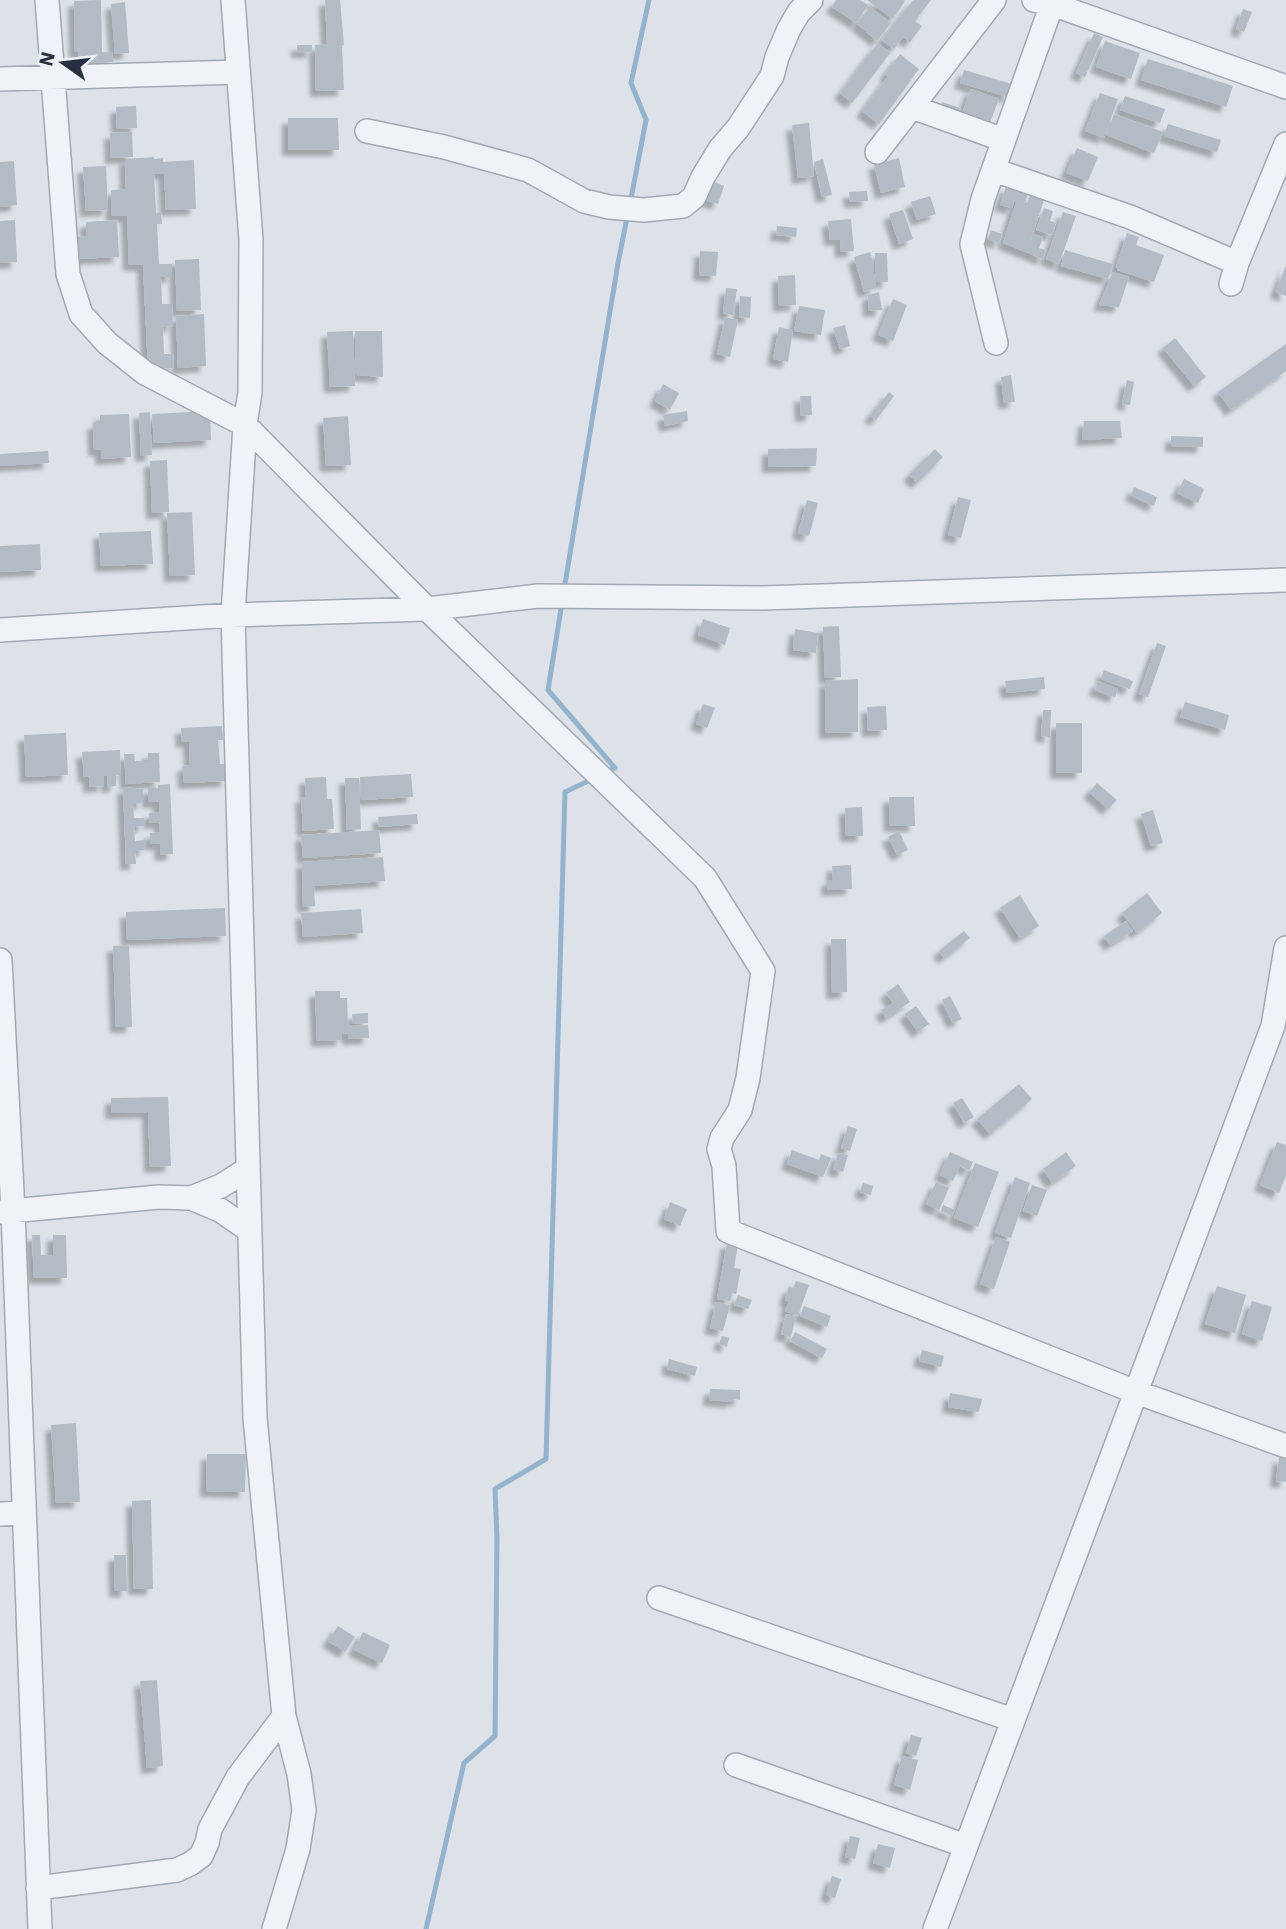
<svg xmlns="http://www.w3.org/2000/svg" width="1286" height="1929" font-family="'IBM Plex Sans',sans-serif">
<style>
.lines{fill:none;stroke-linecap:round;stroke-linejoin:round}
.stream{stroke:#94b3cc;stroke-width:5}
.building{fill:#b3bbc5;filter:url(#shadow)}
.minor-casing{stroke:#a1a9b2;stroke-width:26}
.minor{stroke:#eff2f6;stroke-width:23}
</style>
<defs>
<filter id="shadow"><feDropShadow dx="-6" dy="6" stdDeviation="2" flood-color="#0004"/></filter>
</defs>
<rect width="100%" height="100%" fill="#dce2e8"/>
<g class="lines">
<!-- stream -->
<path class="stream" d="M630,204L646,120L631,83L649,0
M564,590L618,263L628,213
M562,603L548,690L615,768L607,772
M426,1929L464,1763L495,1736L497,1538L495,1489L546,1459L565,792L595,778"/>
</g>
<!-- building -->
<path class="building" d="M101,0L102,52H113V62L78,63V52H75L74,1Z
M325,0H340L344,45L342,46L344,90L316,91L315,45L327,44Z
M836,0H860L868,5L856,23L832,7Z
M867,0H904L905,1L893,19Z
M913,0H931L915,21L922,26L910,42L903,37L894,49L882,40Z
M125,2L129,53L115,54L111,4Z
M870,7L891,23L877,41L857,24Z
M1243,9L1252,12L1244,32L1236,29Z
M1094,33L1103,37L1085,77L1076,73Z
M1105,41L1140,53L1131,79L1096,67Z
M878,43L890,53L852,103L840,93Z
M297,45H312V52H297Z
M900,54L919,69L879,124L862,111L888,76L885,74Z
M1148,59L1233,86L1226,107L1141,80Z
M964,70L1012,84L1008,97L960,83Z
M971,89L999,99L988,128L960,119Z
M1100,93L1118,99L1104,138L1085,131Z
M1125,96L1165,109L1160,123L1120,110Z
M942,102L960,108L956,118L939,112Z
M136,106L137,128L117,129L116,107Z
M1114,114L1163,132L1154,153L1106,135Z
M288,118H338L339,150H288Z
M809,123L814,176L798,178L792,125Z
M1168,124L1221,140L1217,152L1164,136Z
M132,132L133,157L111,158L110,133Z
M1077,148L1098,157L1088,181L1066,173Z
M154,157V159L163,158V162L194,160L196,209L166,210L164,173L154,174L156,213H161L162,224H157L159,264H172V277H161L162,304H172L173,326L163,327L164,354H173L174,368L148,369L143,265H129L127,216H112L111,190L126,189L125,159Z
M899,158L905,187L881,193L874,164Z
M823,159L832,195L822,197L814,162Z
M14,161L17,205L0,207V162Z
M106,166L108,210L86,211L83,167Z
M712,181L724,186L718,204L705,200Z
M1006,186L1028,194L1024,206L1026,207L1030,195L1044,200L1029,245L1033,234L1043,237L1039,248L1046,250L1043,259L1003,243L1016,202H1014L1012,208L1000,205Z
M867,191L868,201L850,202L849,192Z
M930,196L936,214L917,220L911,202Z
M1044,208L1053,211L1050,221L1056,223L1052,235L1036,230Z
M903,210L913,239L899,244L889,214Z
M1063,212L1076,216L1059,264L1046,259Z
M851,219L854,251L841,252L840,239L830,240L828,221Z
M15,220L17,262L0,263V221Z
M117,220L119,257L76,259L74,237L86,236V222Z
M777,226L797,228L796,237L776,235Z
M991,230L1002,234L999,243L988,239Z
M1127,233L1139,237L1136,245L1164,255L1154,282L1117,270L1118,268L1116,267Z
M1065,250L1113,264L1108,279L1061,266Z
M700,251L718,252L716,276L699,275Z
M870,252L874,264L873,265L876,288L864,292L854,257Z
M875,253H887L888,282H876Z
M199,259L201,310L177,311L175,260Z
M1286,265V296L1276,292Z
M1113,272L1129,277L1119,307L1099,305Z
M795,275L796,305L779,306L778,276Z
M726,288L737,289L733,315L723,313Z
M879,292L882,310L869,311L868,295Z
M740,296L751,297L750,318L739,317Z
M893,299L907,305L893,341L878,335Z
M799,306L825,310L821,335L794,331Z
M204,314L206,366L178,368L176,316Z
M725,317L738,320L730,357L717,354Z
M845,325L850,346L840,349L833,328Z
M779,327L793,330L788,362L773,359Z
M353,331L355,386L330,387L327,332Z
M355,331H382L383,377L356,375Z
M1175,338L1206,377L1194,386L1163,348Z
M1286,344V371L1231,410L1218,392Z
M1011,375L1015,402L1004,403L1001,377Z
M1127,380L1134,382L1130,405L1122,404Z
M663,384L679,393L670,410L655,401Z
M889,392L894,396L876,420L870,416Z
M800,396H811L812,415L801,416Z
M210,411L211,440L154,443L152,414Z
M687,411L688,421L665,426L663,415Z
M150,412L152,455L141,456L139,413Z
M129,414L131,457L101,459V450H94L93,423H100V415Z
M348,416L351,465L326,466L323,418Z
M1084,421H1120L1122,438L1082,440Z
M1171,436L1203,437V447L1171,446Z
M817,448L816,466L768,467V449Z
M935,449L943,457L917,483L909,475Z
M48,451L49,463L0,466V454Z
M167,460L169,512L152,513L150,461Z
M1184,479L1204,489L1198,503L1177,493Z
M1134,487L1157,497L1154,506L1131,495Z
M958,497L971,500L961,538L948,535Z
M807,500L818,503L809,536L798,533Z
M192,512L195,575L170,576L167,513Z
M151,531L153,564L101,566L99,533Z
M40,544L41,570L0,572V546Z
M703,619L730,628L725,645L698,635Z
M839,626L841,677L825,678L823,627Z
M795,629L818,633L816,653L793,650Z
M1157,643L1166,646L1148,697L1139,694Z
M1104,670L1133,681L1130,689L1101,679Z
M1044,677L1045,689L1007,693L1005,681Z
M858,679V732L825,733V681Z
M1098,681L1118,689L1115,697L1095,690Z
M1185,702L1229,715L1225,730L1180,717Z
M703,704L715,708L707,728L696,724Z
M886,706L887,730L868,731L867,707Z
M1043,710H1051L1050,737L1041,736Z
M1056,723H1082V773H1056Z
M222,726L223,740H218L220,764H226L227,781L184,783L183,766L190,765L189,741L182,742L181,728Z
M66,733L68,775L26,777L24,735Z
M120,750L121,775H116V786L107,787V776H103L104,786L89,787V777H84L82,752Z
M148,753H159L160,782L126,784L124,754H134L135,761H148Z
M411,774L413,797L361,800L360,777Z
M326,777L327,799H332L334,829L303,831L301,797H306L305,778Z
M345,778H359L361,829L347,830Z
M1097,783L1117,800L1108,809L1089,792Z
M170,784L173,854L161,855L160,844H150V833L160,832L159,822L149,823V813L159,812V802H148V788H158V785Z
M123,787L143,789V803L133,804L134,818H144V826L134,827L135,841L145,840V850L135,851L136,864H126Z
M889,797H914L915,826H890Z
M862,807L863,836H846L845,808Z
M1153,810L1163,843L1151,846L1141,814Z
M417,814L418,824L379,827L378,817Z
M379,830L381,853L303,858L301,835Z
M899,831L908,850L897,855L888,837Z
M383,857L385,881L314,886L315,906L303,907L302,862Z
M851,865L852,889L827,890V880H833L832,866Z
M1147,893L1162,913L1137,933L1122,913Z
M1020,895L1039,926L1020,938L1000,908Z
M225,908L226,936L127,940L126,912Z
M361,909L363,933L303,937L301,913Z
M1126,921L1133,931L1110,945L1104,936Z
M964,931L970,938L944,958L939,951Z
M831,939H846L847,992L832,993Z
M129,945L132,1027H116L113,946Z
M898,984L910,1002L886,1018L881,1010L893,1003L886,993Z
M315,991H340V998H347L348,1024L350,1026L368,1025L369,1038L348,1039V1034H342V1040L317,1041Z
M950,996L962,1019L953,1023L942,1000Z
M916,1006L929,1024L918,1032L905,1014Z
M368,1013V1023L353,1024L352,1014Z
M1019,1084L1032,1099L990,1134L977,1119Z
M168,1097L171,1166L150,1167L148,1112L111,1113V1098Z
M962,1098L974,1117L964,1123L953,1103Z
M848,1126L857,1129L850,1151L841,1148Z
M1277,1142L1286,1145V1176L1279,1193L1260,1185Z
M792,1150L819,1160L821,1154L831,1158L823,1177L787,1164Z
M950,1152L973,1162L969,1170L960,1166L953,1181L940,1175Z
M1066,1152L1076,1166L1052,1183L1043,1169Z
M838,1153L848,1155L843,1172L833,1169Z
M975,1163L999,1172L978,1227L954,1218Z
M1015,1177L1030,1183L1011,1238L995,1233Z
M936,1182L949,1188L939,1210L926,1204Z
M863,1183L873,1186L871,1195L860,1192Z
M1032,1185L1047,1190L1037,1216L1023,1211Z
M670,1202L687,1209L680,1226L664,1219Z
M943,1205L955,1210L952,1216L941,1211Z
M32,1235H40L41,1255H53V1235H66L67,1278H34Z
M996,1237L1010,1242L994,1289L980,1284Z
M727,1242L738,1244L734,1268L741,1269L736,1294L732,1293L730,1301L717,1299Z
M796,1281L809,1285L798,1316L785,1311L789,1302L785,1300L789,1287L793,1288Z
M1217,1286L1246,1295L1235,1333L1205,1324Z
M738,1295L752,1300L748,1309L734,1305Z
M1252,1301L1272,1307L1262,1341L1242,1334Z
M716,1302L730,1305L723,1331L710,1328Z
M804,1306L831,1316L827,1327L800,1316Z
M786,1314L796,1316L791,1337L781,1334Z
M795,1332L827,1349L822,1358L790,1341Z
M722,1336L729,1338L727,1347L719,1344Z
M922,1350L944,1356L941,1367L919,1361Z
M669,1359L697,1367L695,1376L667,1369Z
M710,1389L740,1390V1400L733,1399V1402L709,1400Z
M950,1393L982,1399L979,1412L948,1407Z
M76,1423L80,1502L56,1503L51,1425Z
M207,1454H246L245,1492L206,1491Z
M1279,1457L1286,1458V1482L1276,1481Z
M151,1500L153,1589H134L132,1501Z
M114,1555H126L127,1591H115Z
M338,1626L355,1637L345,1652L328,1641Z
M363,1632L390,1645L382,1663L354,1650Z
M157,1680L163,1766L147,1768L140,1681Z
M911,1735L922,1738L916,1756L906,1753Z
M902,1756L918,1760L910,1790L894,1785Z
M850,1836L860,1838L855,1859L845,1857Z
M878,1844L895,1848L890,1868L873,1863Z
M832,1876L841,1879L835,1898L826,1895Z"/>
<g class="lines">
<!-- minor casing -->
<g class="minor-casing">
<path id="minor" d="M47,0L68,274L81,314L107,343L145,373L245,425L427,609L705,878L763,971L748,1078L740,1110L722,1138L719,1149L724,1166L728,1231L1136,1392L1286,1446
M233,0L251,240L250,392L245,425L233,615L255,1418L284,1716L299,1774L304,1810L298,1849L274,1929
M1034,0L1052,4L1286,87
M0,79L238,72
M912,107L1004,140
M367,131L444,147L528,170L584,201L609,207L644,210L683,206L694,197L703,177L720,149L738,128L772,76L777,57L789,29L799,12L811,0
M877,152L994,0
M994,170L1130,217L1237,263
M1231,284L1237,263L1286,144
M996,343L972,244L983,199L1052,4
M0,630L233,615L427,609L538,596L763,598L1286,580
M0,960L13,1211L40,1929
M191,1198L221,1186L248,1169
M0,1212L159,1197L191,1198L220,1210L249,1230
M0,1514L24,1513
M659,1598L1013,1720
M736,1765L966,1846
M38,1888L177,1870L190,1864L201,1856L207,1843L210,1829L238,1777L284,1716
M935,1929L1273,1026L1286,948"/>
</g>
<!-- minor -->
<use href="#minor" class="minor"/>
</g>
<!-- north arrow -->
<g transform="translate(63 63) rotate(284)" stroke="#ecf1f5" stroke-width="5" paint-order="stroke">
<path d="M0-5L12 26L0 18L-12 26Z" fill="#253040"/>
<text y="-10" font-size="19" font-weight="bold" text-anchor="middle" fill="#253040">N</text>
</g>
</svg>
